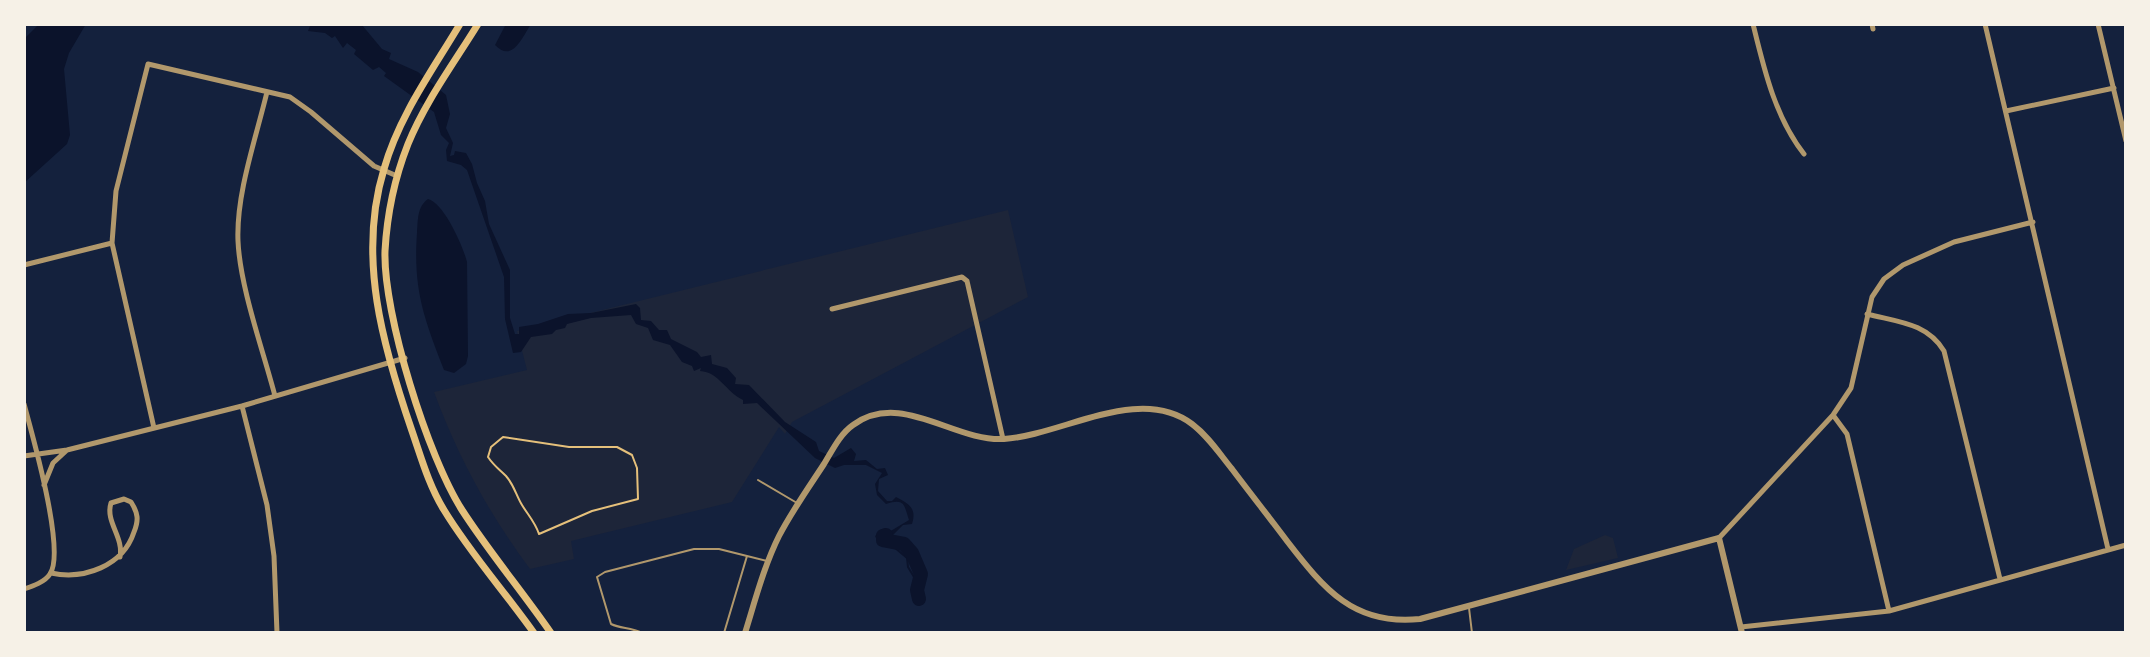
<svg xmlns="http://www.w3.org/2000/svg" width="2150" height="657" font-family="'Titillium Web',sans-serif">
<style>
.green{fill:#1d2539}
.water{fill:#0b132b}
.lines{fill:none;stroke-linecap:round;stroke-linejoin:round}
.stream{stroke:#0b132b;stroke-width:2}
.river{stroke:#0b132b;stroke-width:14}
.path{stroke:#e5c07b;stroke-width:2}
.service{stroke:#b1986c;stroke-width:2}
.minor{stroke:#b1986c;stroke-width:5}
.tertiary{stroke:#b1986c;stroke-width:6}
.secondary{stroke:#e5c07b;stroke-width:7}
</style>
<rect width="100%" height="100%" fill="#14213d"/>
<!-- green -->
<path class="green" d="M1008,210L1028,297L792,422L785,434L779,427L732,502L571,541L574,559L530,569C489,514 458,457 434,392L527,370L517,331Z
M1605,535L1613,538L1618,558L1566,570L1574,549Z"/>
<!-- water -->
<path class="water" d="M39,24H86L69,53L64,69L70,135L67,144L24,183V39Z
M306,24L362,25L382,49L391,53L389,59L418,72L446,95L450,114L446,128L453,143L450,156L454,155L455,151L466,153L472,164L477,183L485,201L489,224L510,270V318L515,334H519V327L538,324L568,314L591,313L636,304L640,308L641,320L651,321L659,330H667L671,339L697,352L701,357L711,355L712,364L727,368L736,378L735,384L749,385L785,422L816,442L819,451L834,458L851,448L856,454L854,461L866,460L877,469L885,468L888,475L879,479L878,491L887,501H892L896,497C909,504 917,508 912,524L903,525L893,535L885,538L890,540L887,545L878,542L875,536L885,528L889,532L909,520C904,505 905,498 886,504L877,495L875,484L882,473L866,465H844L835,468L815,458L757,403L743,404V400C726,392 719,372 700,371L701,368L694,371L692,366L682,362L670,345L653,340L648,328L636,324L631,315L591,318L567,324L565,328L556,330L552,334L531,337L521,352L513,353L505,319L504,277L467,170L461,165L447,161L446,150L449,143L441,135L434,112L384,76L386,73L379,67L373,70L354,54L356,50L347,43L343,48L335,36L332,38L325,33L308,31L310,26Z
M506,24H531C522,38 512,63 495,45Z
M428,199C444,203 463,246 467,262L468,356L466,364L454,373L444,370C424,318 413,290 417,233C418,220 417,207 428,199Z"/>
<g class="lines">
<!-- stream -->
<path class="stream" d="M888,542L907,558L908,567L917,582V587"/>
<!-- river -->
<path class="river" d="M886,535L883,536V540L904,544L912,553L921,574L917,590L919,599"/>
<!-- path -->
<path class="path" d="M503,437L569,447H617L632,455L637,468L638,499L592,511L539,534C535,522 528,515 522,505C516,495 514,485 506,476C499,469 494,466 488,457L491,447Z"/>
<!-- service -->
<path class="service" d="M758,480L797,503
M747,556L767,561
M1469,608L1472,633
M642,633C631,627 621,629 611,624L597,577L605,572L694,549H719L747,556L724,633"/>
<!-- minor -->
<path class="minor" d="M1753,24C1764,69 1775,117 1804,154
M1872,24L1873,29
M1985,24L2108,549
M2098,24L2126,141
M267,92C256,138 236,194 238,241C240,287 263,350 275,396
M2006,111L2114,88
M24,265L112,243
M832,309L962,277L967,281L1003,439
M1867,314C1898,322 1927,323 1944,351L2000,579
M24,404C32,434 66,551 50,574C45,582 33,586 24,589
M242,406L267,505L274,556L277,633
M1833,415L1847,434L1889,611
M154,428L112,243L116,191L148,64L290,97L311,112L374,166L397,176
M24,456L67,450L242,406L405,358
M44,485L53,463L66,451
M1719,538L1833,415L1851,388L1872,297L1884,279L1903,265L1954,242L2033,222
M51,573C84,580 123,566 134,532C139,520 138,513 131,502L124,499L111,503C105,522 124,537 120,557
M1741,627L1889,611L2126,545"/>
<!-- tertiary -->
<path class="tertiary" d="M745,633C755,601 764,566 779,536C792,511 809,487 824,464C832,451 840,434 853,425C901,390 954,442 1004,439C1063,435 1139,384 1192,424C1208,436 1219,453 1232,469C1250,493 1269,517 1287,541C1324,589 1354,626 1420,619L1719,538L1742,633"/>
<!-- secondary -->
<path class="secondary" d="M460,24C432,71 399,116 384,169C357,257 383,347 412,431C421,457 429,486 444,510C470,553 505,592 534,633
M478,24C454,63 425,102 408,144C395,177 387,215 385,251C383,314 428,457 462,510C489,552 522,591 551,633"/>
</g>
<!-- border -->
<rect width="2150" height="657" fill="none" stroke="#f6f1e7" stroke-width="52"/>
</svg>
